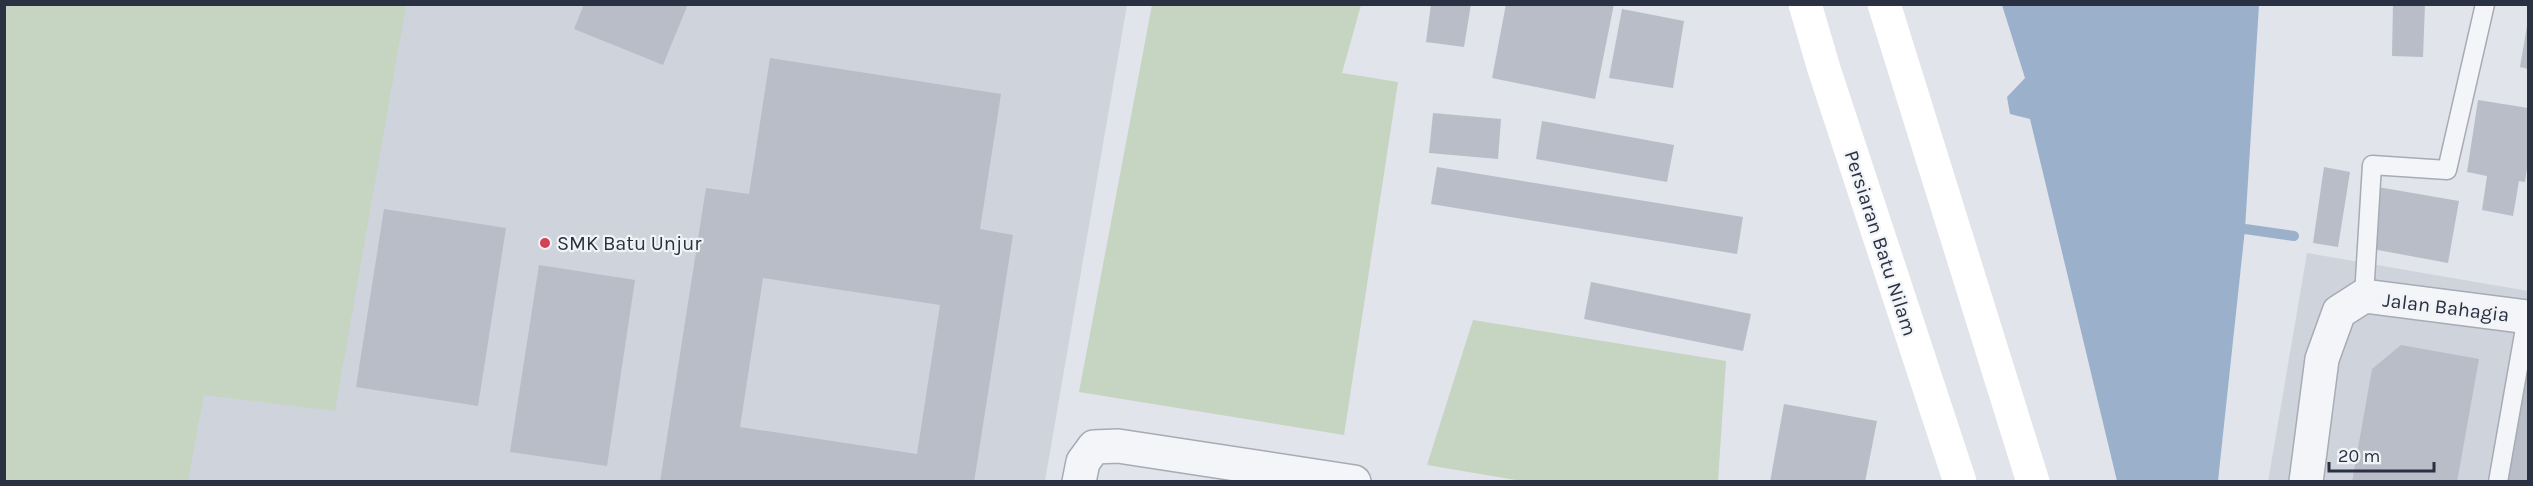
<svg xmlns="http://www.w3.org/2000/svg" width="2533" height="486" font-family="Karla,sans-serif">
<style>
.built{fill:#cfd3dc}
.green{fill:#c6d4c2}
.water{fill:#9bb1cb}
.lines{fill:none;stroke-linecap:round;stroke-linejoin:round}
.stream{stroke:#9bb1cb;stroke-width:10}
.building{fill:#b8bdc7;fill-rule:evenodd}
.lane-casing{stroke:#a6abb4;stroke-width:21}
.street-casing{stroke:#a6abb4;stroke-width:36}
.lane{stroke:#f4f5f8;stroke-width:18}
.street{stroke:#f4f5f8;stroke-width:33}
.secondary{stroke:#fff;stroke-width:33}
.poi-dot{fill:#d24354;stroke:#f1f3f7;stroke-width:2}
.labels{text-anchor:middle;stroke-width:4.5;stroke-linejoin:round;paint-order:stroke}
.poi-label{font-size:20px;fill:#293142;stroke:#f1f3f7;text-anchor:start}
.street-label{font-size:20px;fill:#293142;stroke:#f1f3f7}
</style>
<rect width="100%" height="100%" fill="#e1e4ea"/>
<!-- built -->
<path class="built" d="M4,5H1127L1045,481H5Z
M2307,253L2528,291V481L2268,482Z"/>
<!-- green -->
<path class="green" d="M4,5H406L335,411L204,395L188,481H5Z
M1152,5H1361L1342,73L1398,82L1344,435L1079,392Z
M1473,320L1726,361L1718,481H1522L1427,465Z"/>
<!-- water -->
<path class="water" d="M2002,5H2259L2245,229L2218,481H2117L2030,119L2010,114L2007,97L2025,78Z"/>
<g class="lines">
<!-- stream -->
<path class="stream" d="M2245,229L2294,236"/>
</g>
<!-- building -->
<path class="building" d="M584,4H688L663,65L574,29Z
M1431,4H1471L1464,47L1426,42Z
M1506,4H1614L1595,99L1492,78Z
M2393,4H2425L2423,57L2392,56Z
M1622,9L1684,21L1673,88L1609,78Z
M2527,26H2528V69L2520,67Z
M770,58L1001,94L980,229L1013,235L974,482H660L706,188L749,194ZM763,278L940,305L917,454L740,427Z
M2478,100L2528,108V161L2525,182L2519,181L2513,216L2482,210L2487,176L2467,172Z
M1433,113L1501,119L1498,159L1429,153Z
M1542,121L1674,145L1667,182L1536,159Z
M1437,167L1743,217L1737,254L1431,204Z
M2324,167L2350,172L2338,247L2313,243Z
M2378,187L2459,201L2448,263L2367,248Z
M384,209L506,228L478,406L356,387Z
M539,265L635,280L607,466L510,452Z
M1591,282L1751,314L1743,351L1584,319Z
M2401,345L2479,359L2457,482H2352L2372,369Z
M2518,367L2528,369V482H2497Z
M1784,404L1877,421L1865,482H1770Z"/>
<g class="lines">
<!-- lane casing -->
<g class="lane-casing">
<path id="lane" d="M2364,296L2372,165L2447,170L2485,4
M2498,482L2527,317"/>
</g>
<!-- street casing -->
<g class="street-casing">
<path id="street" d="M1079,482L1083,462L1094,447L1118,446L1354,482
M2306,482L2322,359L2339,312L2364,296L2528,317"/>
</g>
<!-- lane -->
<use href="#lane" class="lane"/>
<!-- street -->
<use href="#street" class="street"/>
<!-- secondary -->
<path class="secondary" d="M1805,4L1824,69L1960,482
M1884,4L2033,482"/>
</g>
<!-- markers -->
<circle class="poi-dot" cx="545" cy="243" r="6"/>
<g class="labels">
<!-- poi labels -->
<g class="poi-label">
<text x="557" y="250">SMK Batu Unjur</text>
</g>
<!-- street labels -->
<g class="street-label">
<text transform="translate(1881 243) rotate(72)" y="7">Persiaran Batu Nilam</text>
<text transform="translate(2446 307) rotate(7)" y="7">Jalan Bahagia</text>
</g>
</g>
<!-- border -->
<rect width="2533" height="486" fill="none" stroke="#293142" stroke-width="12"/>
<!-- scale -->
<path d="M2329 462v9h105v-9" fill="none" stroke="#293142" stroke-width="3"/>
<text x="2338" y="462" font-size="18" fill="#293142" stroke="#f1f3f7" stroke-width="4.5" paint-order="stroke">20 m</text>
</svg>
